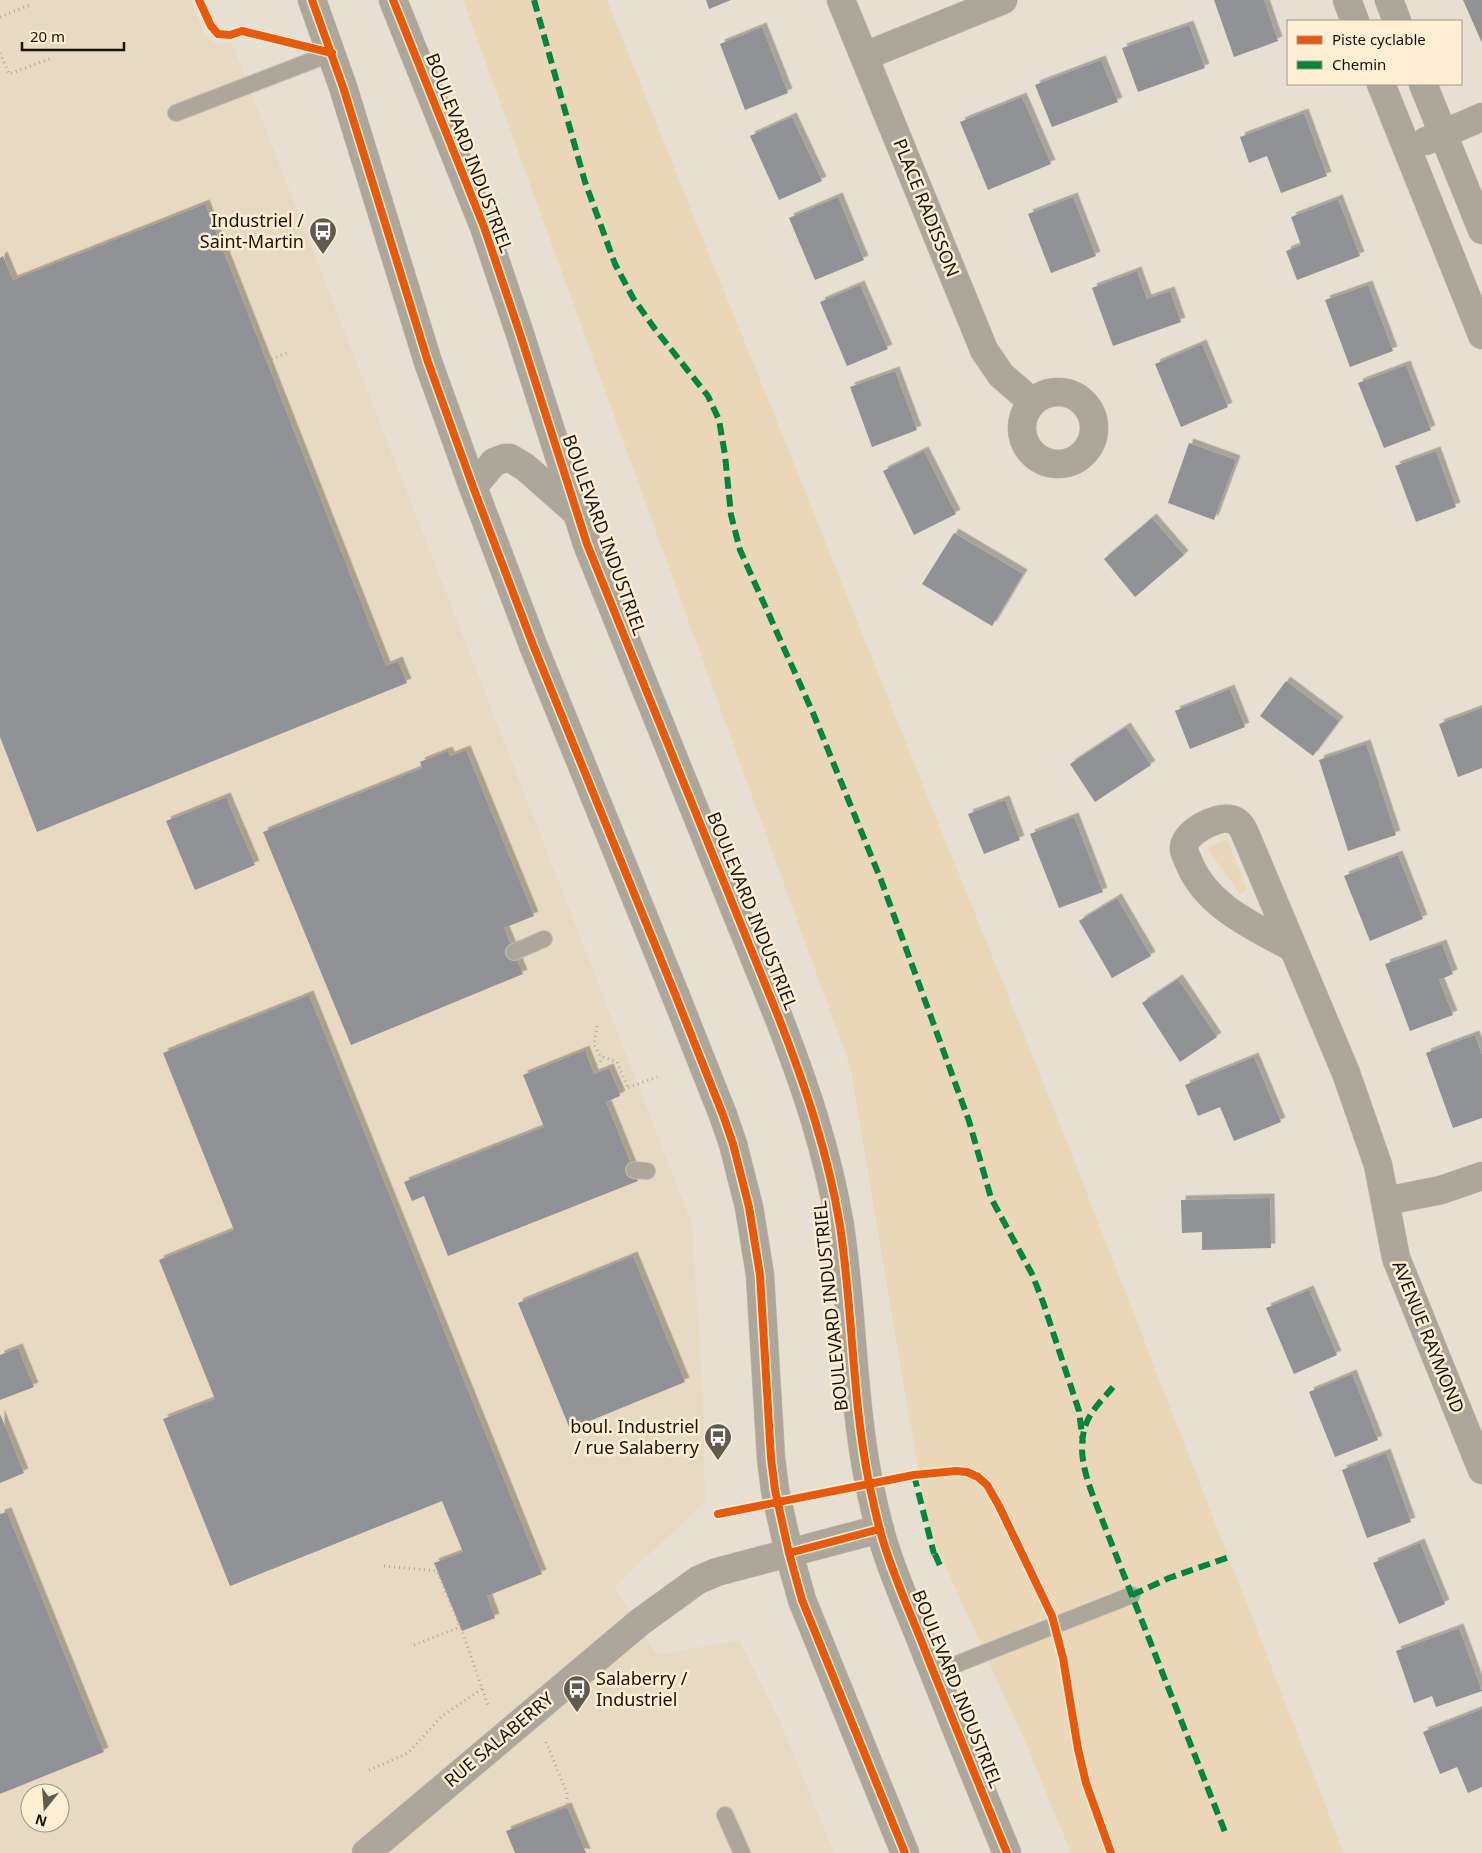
<svg xmlns="http://www.w3.org/2000/svg" width="1482" height="1853" font-family="'Noto Sans',sans-serif">
<style>
.built{fill:#e8dac2;fill-rule:evenodd}
.green{fill:#ebd7b8}
.building{fill:#919296;filter:url(#shadow)}
.lines{fill:none;stroke-linecap:round;stroke-linejoin:round}
.service-casing{stroke:#c4beb3;stroke-width:18}
.minor-casing{stroke:#c4beb3;stroke-width:29}
.tertiary-casing{stroke:#c4beb3;stroke-width:29}
.path{stroke:#ada89e;stroke-width:3;stroke-dasharray:1 4;stroke-linecap:butt}
.service{stroke:#aca69b;stroke-width:16}
.minor{stroke:#aca69b;stroke-width:28}
.tertiary{stroke:#aca69b;stroke-width:28}
.quiet{stroke:#00873e;stroke-width:6;stroke-dasharray:12 6;stroke-linecap:butt}
.cycleway-casing{stroke:#feeed4;stroke-width:11}
.cycleway{stroke:#e8590c;stroke-width:8}
.labels{text-anchor:middle;stroke-width:5;stroke-linejoin:round;paint-order:stroke}
.street-label{font-size:18px;fill:#181309;stroke:#feeed4}
.poi-label{font-size:18px;fill:#181309;stroke:#feeed4;text-anchor:end}
</style>
<defs>
<filter id="shadow"><feDropShadow dx="4.5" dy="-4.5" stdDeviation="0" flood-color="#0004"/></filter>
</defs>
<rect width="100%" height="100%" fill="#e7dfd1"/>
<!-- built -->
<path class="built" d="M0,0H191L205,35L211,41L219,44L232,43L234,48L692,1224L703,1396L705,1502L614,1587L657,1655L739,1640L780,1721L834,1853H0ZM30,1793H60V1823H30Z"/>
<!-- green -->
<path class="green" d="M463,0H607L1063,1132L1344,1853H1071L1027,1746L928,1528L850,1066Z
M1224,840L1228,841L1247,890L1240,894L1209,851L1208,848Z"/>
<!-- building -->
<path class="building" d="M706,0H731L709,9Z
M1214,0H1264L1278,41L1234,57Z
M1463,0H1482V43Z
M1189,25L1205,68L1138,92L1122,48Z
M762,27L788,93L745,110L720,44Z
M1101,60L1118,102L1052,127L1035,85Z
M1022,97L1051,164L988,190L960,122Z
M1304,113L1327,176L1281,193L1267,156L1249,163L1240,137Z
M792,117L822,181L779,200L750,136Z
M838,197L864,260L815,280L789,218Z
M1073,197L1096,256L1051,273L1028,214Z
M1338,199L1360,256L1297,280L1286,251L1301,245L1291,217Z
M205,204L386,666L398,661L407,683L37,832L0,737V258L3,256L13,280Z
M1137,271L1147,299L1170,291L1181,322L1113,346L1092,288Z
M860,285L888,349L847,366L820,302Z
M1368,285L1393,351L1350,367L1325,300Z
M1202,344L1228,407L1181,427L1155,364Z
M1406,365L1431,430L1384,448L1358,383Z
M895,371L917,430L872,447L850,387Z
M1189,443L1236,460L1214,520L1168,503Z
M924,451L956,514L914,535L883,471Z
M1436,451L1456,507L1416,522L1395,466Z
M1152,518L1184,555L1135,597L1104,559Z
M954,533L1023,574L992,626L922,584Z
M1286,681L1339,721L1313,756L1260,716Z
M1230,689L1245,727L1190,749L1175,711Z
M1482,708V768L1458,777L1439,724Z
M1126,727L1151,765L1095,802L1070,764Z
M1366,744L1396,835L1348,851L1319,760Z
M466,750L534,916L504,928L523,974L351,1045L263,832L422,768L420,762L448,751L450,756Z
M226,797L255,865L195,890L166,821Z
M1005,800L1020,840L984,854L968,814Z
M1074,817L1103,892L1059,908L1030,834Z
M1398,855L1423,919L1370,941L1344,876Z
M1117,898L1151,956L1112,978L1079,921Z
M1442,944L1453,974L1439,980L1453,1015L1410,1031L1385,964Z
M1178,979L1217,1037L1180,1062L1142,1003Z
M309,995L542,1574L487,1596L495,1618L462,1631L434,1563L463,1552L442,1501L230,1586L163,1419L215,1399L159,1260L234,1230L163,1053Z
M1475,1035L1482,1055V1118L1453,1128L1426,1053Z
M585,1050L594,1074L609,1068L619,1091L620,1096L606,1102L638,1181L448,1256L424,1196L412,1201L404,1182L544,1127L523,1075Z
M1254,1057L1281,1122L1234,1141L1220,1107L1198,1116L1185,1085Z
M1270,1198L1271,1248L1202,1250V1232L1182,1233L1181,1200Z
M633,1256L685,1382L570,1429L518,1303Z
M1309,1290L1337,1355L1294,1374L1266,1308Z
M18,1348L34,1387L0,1400V1355Z
M1352,1374L1378,1440L1335,1457L1309,1392Z
M0,1414L24,1473L0,1483Z
M1386,1453L1411,1522L1367,1538L1342,1470Z
M7,1512L104,1752L0,1794V1514Z
M1420,1543L1445,1604L1399,1624L1373,1563Z
M1459,1628L1482,1691L1436,1707L1432,1696L1414,1703L1396,1651Z
M1482,1709V1787L1468,1793L1457,1767L1440,1774L1423,1732Z
M567,1807L586,1853H515L506,1831Z"/>
<g class="lines">
<!-- service casing -->
<g class="service-casing">
<path id="service" d="M176,113L332,53
M514,952L544,939
M634,1170L647,1171
M934,1673L1132,1595
M725,1815L742,1853"/>
</g>
<!-- minor casing -->
<g class="minor-casing">
<path id="minor" d="M841,0L984,350L1001,375L1032,402
M1347,0L1355,21
M1389,0L1397,21
M865,56L1003,0
M1381,84L1482,335
M1423,84L1482,230
M1426,141L1482,117
M1022 428a36 36 0 1 1 72 0a36 36 0 1 1-72 0Z
M1293,948C1255,927 1208,907 1190,865C1188,860 1185,855 1184,850C1182,833 1216,816 1230,819C1237,820 1241,825 1244,831L1346,1073L1378,1165L1396,1258L1482,1470
M1386,1201L1441,1190L1482,1176
M366,1853L640,1622L698,1580L717,1572L880,1529"/>
</g>
<!-- tertiary casing -->
<g class="tertiary-casing">
<path id="tertiary" d="M312,0L343,87L428,362L473,487L533,645L675,994L723,1115L733,1144L749,1207L760,1275L771,1458L775,1490L789,1553L802,1600L905,1853
M393,0L484,227L520,334L587,544L778,1016C805,1085 828,1153 840,1226C853,1312 852,1398 869,1483C874,1505 878,1527 885,1547C897,1585 914,1621 928,1658C954,1723 980,1788 1007,1853
M473,487L494,462L505,458H510L525,467L576,512"/>
</g>
<!-- path -->
<path class="path" d="M0,17L30,5
M0,53L9,74L52,58
M267,361L289,352
M597,1026L594,1045L600,1056L617,1062L628,1088
M592,1067L600,1062L603,1057
M619,1091L657,1077
M384,1566L437,1571L462,1631L489,1708
M414,1645L460,1627
M546,1742L567,1793V1807L571,1814
M369,1770L408,1753L442,1716L482,1689"/>
<!-- service -->
<use href="#service" class="service"/>
<!-- minor -->
<use href="#minor" class="minor"/>
<!-- tertiary -->
<use href="#tertiary" class="tertiary"/>
<!-- quiet -->
<path class="quiet" d="M534,0L585,182L615,264L633,298L655,329L708,396L719,420L725,455L731,515L740,550L813,713L881,880L969,1121L991,1198L1032,1274L1043,1302L1079,1411L1083,1443
M1113,1387C1104,1398 1091,1410 1086,1424C1074,1457 1092,1492 1103,1522L1225,1832
M914,1475L934,1554
M935,1554L941,1568
M1132,1595L1169,1578L1232,1556"/>
<!-- cycleway casing -->
<g class="cycleway-casing">
<path id="cycleway" d="M199,0L211,26L218,34L230,35L242,31L332,53
M312,0L343,87L428,362L473,487L533,645L675,994L723,1115L733,1144L749,1207L760,1275L771,1458L775,1490L789,1553L802,1600L905,1853
M393,0L484,227L520,334L587,544L778,1016C805,1085 828,1153 840,1226C853,1312 852,1398 869,1483C874,1505 878,1527 885,1547C897,1585 914,1621 928,1658C954,1723 980,1788 1007,1853
M718,1514L914,1475L956,1471L967,1472L978,1477L987,1485L999,1506L1052,1616L1063,1658L1078,1749L1086,1783L1111,1853
M789,1553L880,1529"/>
</g>
<!-- cycleway -->
<use href="#cycleway" class="cycleway"/>
</g>
<!-- icons -->
<defs>
<g id="bus-pin" transform="scale(1.4375)"><path d="M0 17L-7.5 6A9.5 9.5 0 1 1 7.5 6Z" fill="#605a4f" stroke="#feeed4"/><path d="M-5-6H5V4H4V6H2V4H-2V6H-4V4H-5ZM-3.5-4V0h7V-4ZM-3.5 1.2v1.5H-2V1.2ZM2 1.2v1.5H3.5V1.2Z" fill="#fff"/></g>
</defs>
<g fill-rule="evenodd">
<use href="#bus-pin" x="323" y="231"/>
<use href="#bus-pin" x="718" y="1437"/>
<use href="#bus-pin" x="577" y="1689"/>
</g>
<g class="labels">
<!-- street labels -->
<g class="street-label">
<text transform="translate(469 153) rotate(69)" y="6">BOULEVARD INDUSTRIEL</text>
<text transform="translate(926 208) rotate(68)" y="6">PLACE RADISSON</text>
<text transform="translate(604 535) rotate(70)" y="6">BOULEVARD INDUSTRIEL</text>
<text transform="translate(752 911) rotate(68)" y="6">BOULEVARD INDUSTRIEL</text>
<text transform="translate(831 1306) rotate(-96)" y="6">BOULEVARD INDUSTRIEL</text>
<text transform="translate(1428 1337) rotate(68)" y="6">AVENUE RAYMOND</text>
<text transform="translate(957 1689) rotate(68)" y="6">BOULEVARD INDUSTRIEL</text>
<text transform="translate(499 1740) rotate(-40)" y="6">RUE SALABERRY</text>
</g>
<!-- poi labels -->
<g class="poi-label">
<text x="304" y="227">Industriel /<tspan x="304" dy="21">Saint-Martin</tspan></text>
<text x="699" y="1433">boul. Industriel<tspan x="699" dy="21">/ rue Salaberry</tspan></text>
<text x="596" y="1685" text-anchor="start">Salaberry /<tspan x="596" dy="21">Industriel</tspan></text>
</g>
</g>
<!-- legend -->
<rect x="1287" y="20" width="175" height="65" fill="#feeed4" stroke="#a29683"/>
<rect x="1297" y="36" width="25" height="8" fill="#e8590c" stroke="#a29683"/>
<text x="1332" y="45" font-size="15" fill="#181309">Piste cyclable</text>
<rect x="1297" y="61" width="25" height="8" fill="#00873e" stroke="#a29683"/>
<text x="1332" y="70" font-size="15" fill="#181309">Chemin</text>
<!-- north arrow -->
<g transform="translate(45 1808) rotate(197)"><circle r="24" fill="#feeed4" stroke="#a29683"/>
<path d="M0-4L9 19L0 12L-9 19Z" fill="#605a4f"/>
<text y="-8" font-size="14" font-weight="bold" text-anchor="middle" fill="#181309">N</text>
</g>
<!-- scale -->
<path d="M22 42v8h102v-8" fill="none" stroke="#181309" stroke-width="2.5"/>
<text x="30" y="42" font-size="15" fill="#181309" stroke="#feeed4" stroke-width="4" paint-order="stroke">20 m</text>
</svg>
